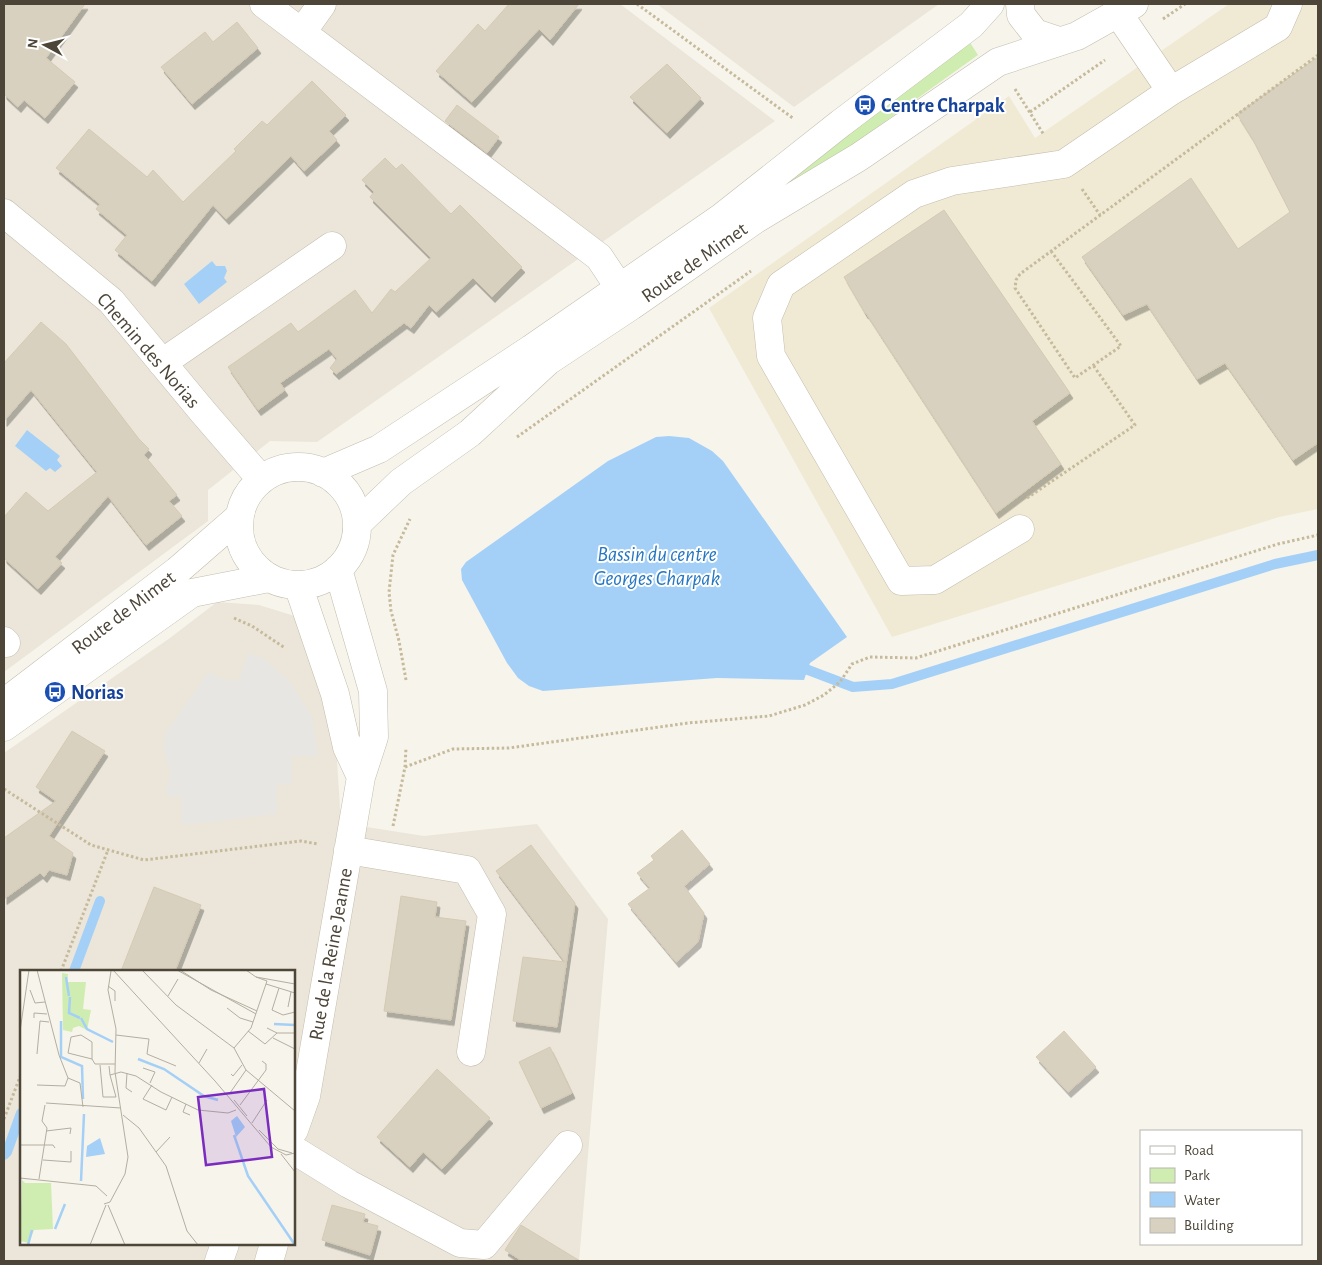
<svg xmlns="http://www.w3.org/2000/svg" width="1322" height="1265" font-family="'Alegreya Sans',sans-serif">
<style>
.residential{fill:#ebe6d9;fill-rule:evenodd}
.education{fill:#f0ead4}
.green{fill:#cfedb1}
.parking{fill:#e8e6e2}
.water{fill:#a4d0f7}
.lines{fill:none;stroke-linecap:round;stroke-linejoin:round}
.stream{stroke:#a4d0f7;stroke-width:10}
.building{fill:#d9d1bf;stroke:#d5c9b2;filter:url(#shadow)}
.minor-casing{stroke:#c3bdac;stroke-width:29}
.path{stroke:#c6ba9c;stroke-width:3;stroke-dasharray:2.5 2.5;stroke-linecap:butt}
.minor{stroke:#fff;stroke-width:28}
.labels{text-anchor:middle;stroke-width:4;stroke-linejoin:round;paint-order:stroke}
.transit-label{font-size:20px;font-weight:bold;fill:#164399;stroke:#fff;text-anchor:start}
.street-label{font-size:20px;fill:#4c4538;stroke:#fff}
.water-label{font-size:21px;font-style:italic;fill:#2677c2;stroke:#fff}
.inset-river{fill:none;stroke:#a4d0f7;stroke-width:2.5}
.inset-road{fill:none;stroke:#b3aea3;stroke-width:1}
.view{fill:#7b2cbf;fill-opacity:0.15;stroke:#7b2cbf;stroke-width:2.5}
.inset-edge{fill:none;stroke:#4c4538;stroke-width:2.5}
</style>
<defs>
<filter id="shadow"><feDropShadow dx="3" dy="5.5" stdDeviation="0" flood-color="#0004"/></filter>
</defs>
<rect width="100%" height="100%" fill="#f7f4eb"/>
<!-- residential -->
<path class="residential" d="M4,4H620L775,121L317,442L270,441L208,490V521L4,672Z
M657,4H939L794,107Z
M217,602L259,605L301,618L336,746L341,823L424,836L537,824L608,919L579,1261H4V753L170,638ZM21,971H294V1244H21Z"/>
<!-- education -->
<path class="education" d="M1229,4H1318V509L1279,517L892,637L709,308L1009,96L1035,138Z"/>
<!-- green -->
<path class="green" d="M969,41L978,55L816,171L774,198L769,190Z"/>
<!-- parking -->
<path class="parking" d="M248,653L263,658L289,681L312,717L318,756H291L292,785L277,784L276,814L182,825L181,796L172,798L165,793L171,773L164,751L166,732L209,672L227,681L239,680Z"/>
<!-- water -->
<path class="water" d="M212,261L216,266H225L227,271L224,278L227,282L199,304L184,284Z
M27,430L60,456L57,460L62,466L55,472L50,468L46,471L15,446Z
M669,436L689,438L712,451L723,461L847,637L810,663L804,680L717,678L543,691L529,686L518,678L507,663L462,580L461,569L466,562L608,461L656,437Z"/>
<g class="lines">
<!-- stream -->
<path class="stream" d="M795,665L853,687L892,684L1275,564L1318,555
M74,971L100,901
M4,1155L7,1152L21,1113"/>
</g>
<!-- building -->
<path class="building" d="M4,4H85L46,58L75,82L45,118L24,100L18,107L4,94Z
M509,4H579L550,40L539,29L472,102L436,71L478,24L485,31Z
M237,22L258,48L192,104L161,67L205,32L213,42Z
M1318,57V443L1293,460L1225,363L1197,379L1147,304L1123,315L1082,257L1191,178L1238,249L1290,212L1252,138L1237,114Z
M667,64L701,98L667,133L630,97Z
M312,81L346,115L329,131L337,140L304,171L291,156L226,219L213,205L152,281L115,250L127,235L96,209L100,204L56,168L89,129L147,177L153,170L183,202L236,151L234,149L262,121L267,125Z
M457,105L499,137L487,153L445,121Z
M385,158L396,169L402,164L451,214L460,205L522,267L492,297L473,278L436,312L429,305L411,328L404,323L336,374L330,368L337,359L329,349L280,383L285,390L258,410L228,367L291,323L298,332L355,290L372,313L391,289L395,292L431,258L370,197L374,192L362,180Z
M944,210L1070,393L1032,421L1061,464L996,513L866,313H865L844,277Z
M41,322L66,344L139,439L149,449L144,455L177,495L169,501L182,516L146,545L108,496L55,557L62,563L38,589L4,558V517L26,492L48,511L97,472L31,390L4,421V363Z
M72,731L105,751L49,836L73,853L67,875L49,870L44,877L40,873L4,899V838L56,801L36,787Z
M682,830L710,864L684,886L704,913L698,942L676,962L628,904L650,888L637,873L654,860L651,856Z
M531,845L575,903L557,1027L513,1021L523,957L565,962L496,871Z
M154,887L201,905L175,971H121Z
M401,896L437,902L435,917L466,921L451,1020L384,1011Z
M1064,1031L1096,1067L1068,1092L1036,1057Z
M550,1047L572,1093L541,1108L519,1062Z
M437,1069L490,1118L442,1169L423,1152L410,1167L377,1137Z
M332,1205L365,1214L363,1222L378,1226L370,1255L322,1240Z
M521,1225L580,1261H522L505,1250Z"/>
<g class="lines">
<!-- minor casing -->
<g class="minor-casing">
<path id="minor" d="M264,4L599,257L629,302
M1020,4L1021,15L1035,33L1059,41
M1118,13L1171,91
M302,32L322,4
M4,213L111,301L203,412L261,479
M162,363L332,246
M239 526a59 59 0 1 1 118 0a59 59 0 1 1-118 0Z
M323,473L379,449L531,349L722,217L841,123L971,25L990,4
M357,524L401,482L470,433L548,361L631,306L756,219L859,157L998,62L1077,36L1134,4
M1020,529L935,580L901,581L771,356L767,318L781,285L914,194L952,181L1064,164L1171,91L1278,27L1288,4
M298,585L335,694L347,747L361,777
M4,641L6,643
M4,703L177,571L239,517
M4,727L192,593L269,578
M348,850L467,870L492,914L471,1052
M294,1130L306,1096L361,777L374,737L373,691L338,569
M294,1150L349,1184L460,1243L484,1245L568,1145
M219,1261L225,1244
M269,1261L274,1244"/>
</g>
<!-- path -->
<path class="path" d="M637,4L794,119
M1163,19L1185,4
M1015,89L1044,135
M1030,112L1105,60
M1082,189L1100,215
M1051,251L1121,346L1075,378L1015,288L1016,280L1020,274L1306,64L1318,55
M517,437L751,271
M1027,498L1135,425L1093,365
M234,618L252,626L285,648
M406,680L399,641L391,611L389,592L393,555L410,519
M405,767L453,749L509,748L688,723L769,716L805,705L824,695L840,682L852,664L870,657L916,658L1278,544L1318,535
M4,789L91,845L144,860L301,841L318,844
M393,826L405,767L406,748
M61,971L108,850
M4,1119L21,1074"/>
<!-- minor -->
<use href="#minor" class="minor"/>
</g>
<!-- icons -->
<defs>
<g id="bus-disc" transform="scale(1.125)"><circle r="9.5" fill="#1a4fb4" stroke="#fff"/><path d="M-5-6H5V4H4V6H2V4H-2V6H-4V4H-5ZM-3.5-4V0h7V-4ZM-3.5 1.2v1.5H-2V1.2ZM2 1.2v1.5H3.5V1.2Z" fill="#fff"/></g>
</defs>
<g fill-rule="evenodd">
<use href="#bus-disc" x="865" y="105"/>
<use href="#bus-disc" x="55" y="692"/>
</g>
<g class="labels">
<!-- transit labels -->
<g class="transit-label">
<text x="881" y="112">Centre Charpak</text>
<text x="71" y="699">Norias</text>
</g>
<!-- street labels -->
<g class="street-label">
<text transform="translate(694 262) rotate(-35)" y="7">Route de Mimet</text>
<text transform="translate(149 350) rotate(49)" y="7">Chemin des Norias</text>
<text transform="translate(123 612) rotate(-37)" y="7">Route de Mimet</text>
<text transform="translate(330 954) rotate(-80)" y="7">Rue de la Reine Jeanne</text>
</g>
<!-- water labels -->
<g class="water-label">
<text x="657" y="561">Bassin du centre<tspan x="657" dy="24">Georges Charpak</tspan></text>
</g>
</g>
<!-- overview -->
<g transform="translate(20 970)">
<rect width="275" height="275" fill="#f7f4eb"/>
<path d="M42,3L48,4L47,12H66L63,39L71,40L67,60L59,56L53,58L52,62L43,60ZM2,210L5,213H31L33,259L14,260L9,273L0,271Z" fill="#cfedb1"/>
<path d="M217,146L225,157L216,167L211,151ZM80,168L85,184L66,187L67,176Z" fill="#a4d0f7"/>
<path class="inset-river" d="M46,7L49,26M50,27L49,43L60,48M61,48L67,59L93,72M41,51V87L62,96L63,129M254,54L275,55M118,89L144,99L184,126L198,130M214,165L228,206L275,275M61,211L64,144M35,259L45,234M8,275L12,260"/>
<path class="inset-road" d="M17,0L39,85L48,108L60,113L63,137M93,0L195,111L251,177L266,185L275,183M122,0L156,35L214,78L226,100L275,141M157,0L236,44M160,0L191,20L237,41M226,0L236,7L275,14M246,14L275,23M88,16L95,21V31M259,18L252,40L263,45L275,42M10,20L15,33L25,32M148,26L158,9M268,37L271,22M207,38L220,48L233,52M14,48V43L27,44M247,58L257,63H275M0,61L9,0M228,61L245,74L257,63M96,65L129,69L127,84L156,96M253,68L275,79M214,78L231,58L247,11L236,7M17,84L20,51L29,52M72,89L48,83L51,67L61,65L72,72V89L75,94H95M179,93L187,79M80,95L83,127H96L90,105M89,96L90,105L101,102L116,106L141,122L178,140L208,143L216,140M123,98L135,102L130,113M107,103L106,118L112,122M211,104L213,106L222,95M17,115L45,116L48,108M132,115L123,129L146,140L152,127M210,123L226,100M214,130L227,146M26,133L101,138M166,134L163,142L170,145M220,135L246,100V94L242,91M103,145L119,158L146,196L167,261L178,275M22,151L25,135M232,153L247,130M239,160L258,179L272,183M26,161L51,158L50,164M0,175H33L35,178M136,182L150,167M261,184L275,202M23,190L51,192V181M0,208L76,216L87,226M19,209L27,158L22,151M84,234L90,232L105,204L108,187L95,102L96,59L88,20L91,1M88,235L105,275M70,275L86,235"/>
<path class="view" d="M244,119L252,187L186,195L178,127Z"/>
<rect width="275" height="275" class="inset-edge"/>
</g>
<!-- border -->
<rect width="1322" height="1265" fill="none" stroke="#4c4538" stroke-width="10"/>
<!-- legend -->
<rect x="1140" y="1130" width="162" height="115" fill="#ffffff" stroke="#b7b5af"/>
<rect x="1150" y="1146" width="25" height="8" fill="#ffffff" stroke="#b7b5af"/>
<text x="1184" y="1155" font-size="15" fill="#4c4538">Road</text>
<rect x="1150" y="1168" width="25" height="15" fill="#cfedb1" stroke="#b7b5af"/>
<text x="1184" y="1180" font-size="15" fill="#4c4538">Park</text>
<rect x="1150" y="1192" width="25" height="15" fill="#a4d0f7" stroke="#b7b5af"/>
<text x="1184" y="1205" font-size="15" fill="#4c4538">Water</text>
<rect x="1150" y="1218" width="25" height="15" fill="#d9d1bf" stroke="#b7b5af"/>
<text x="1184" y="1230" font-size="15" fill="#4c4538">Building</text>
<!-- north arrow -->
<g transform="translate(45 45) rotate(277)" stroke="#ffffff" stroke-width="4" paint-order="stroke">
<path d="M0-4L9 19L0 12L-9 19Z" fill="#4c4538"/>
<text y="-8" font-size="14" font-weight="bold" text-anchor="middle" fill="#4c4538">N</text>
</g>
</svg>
